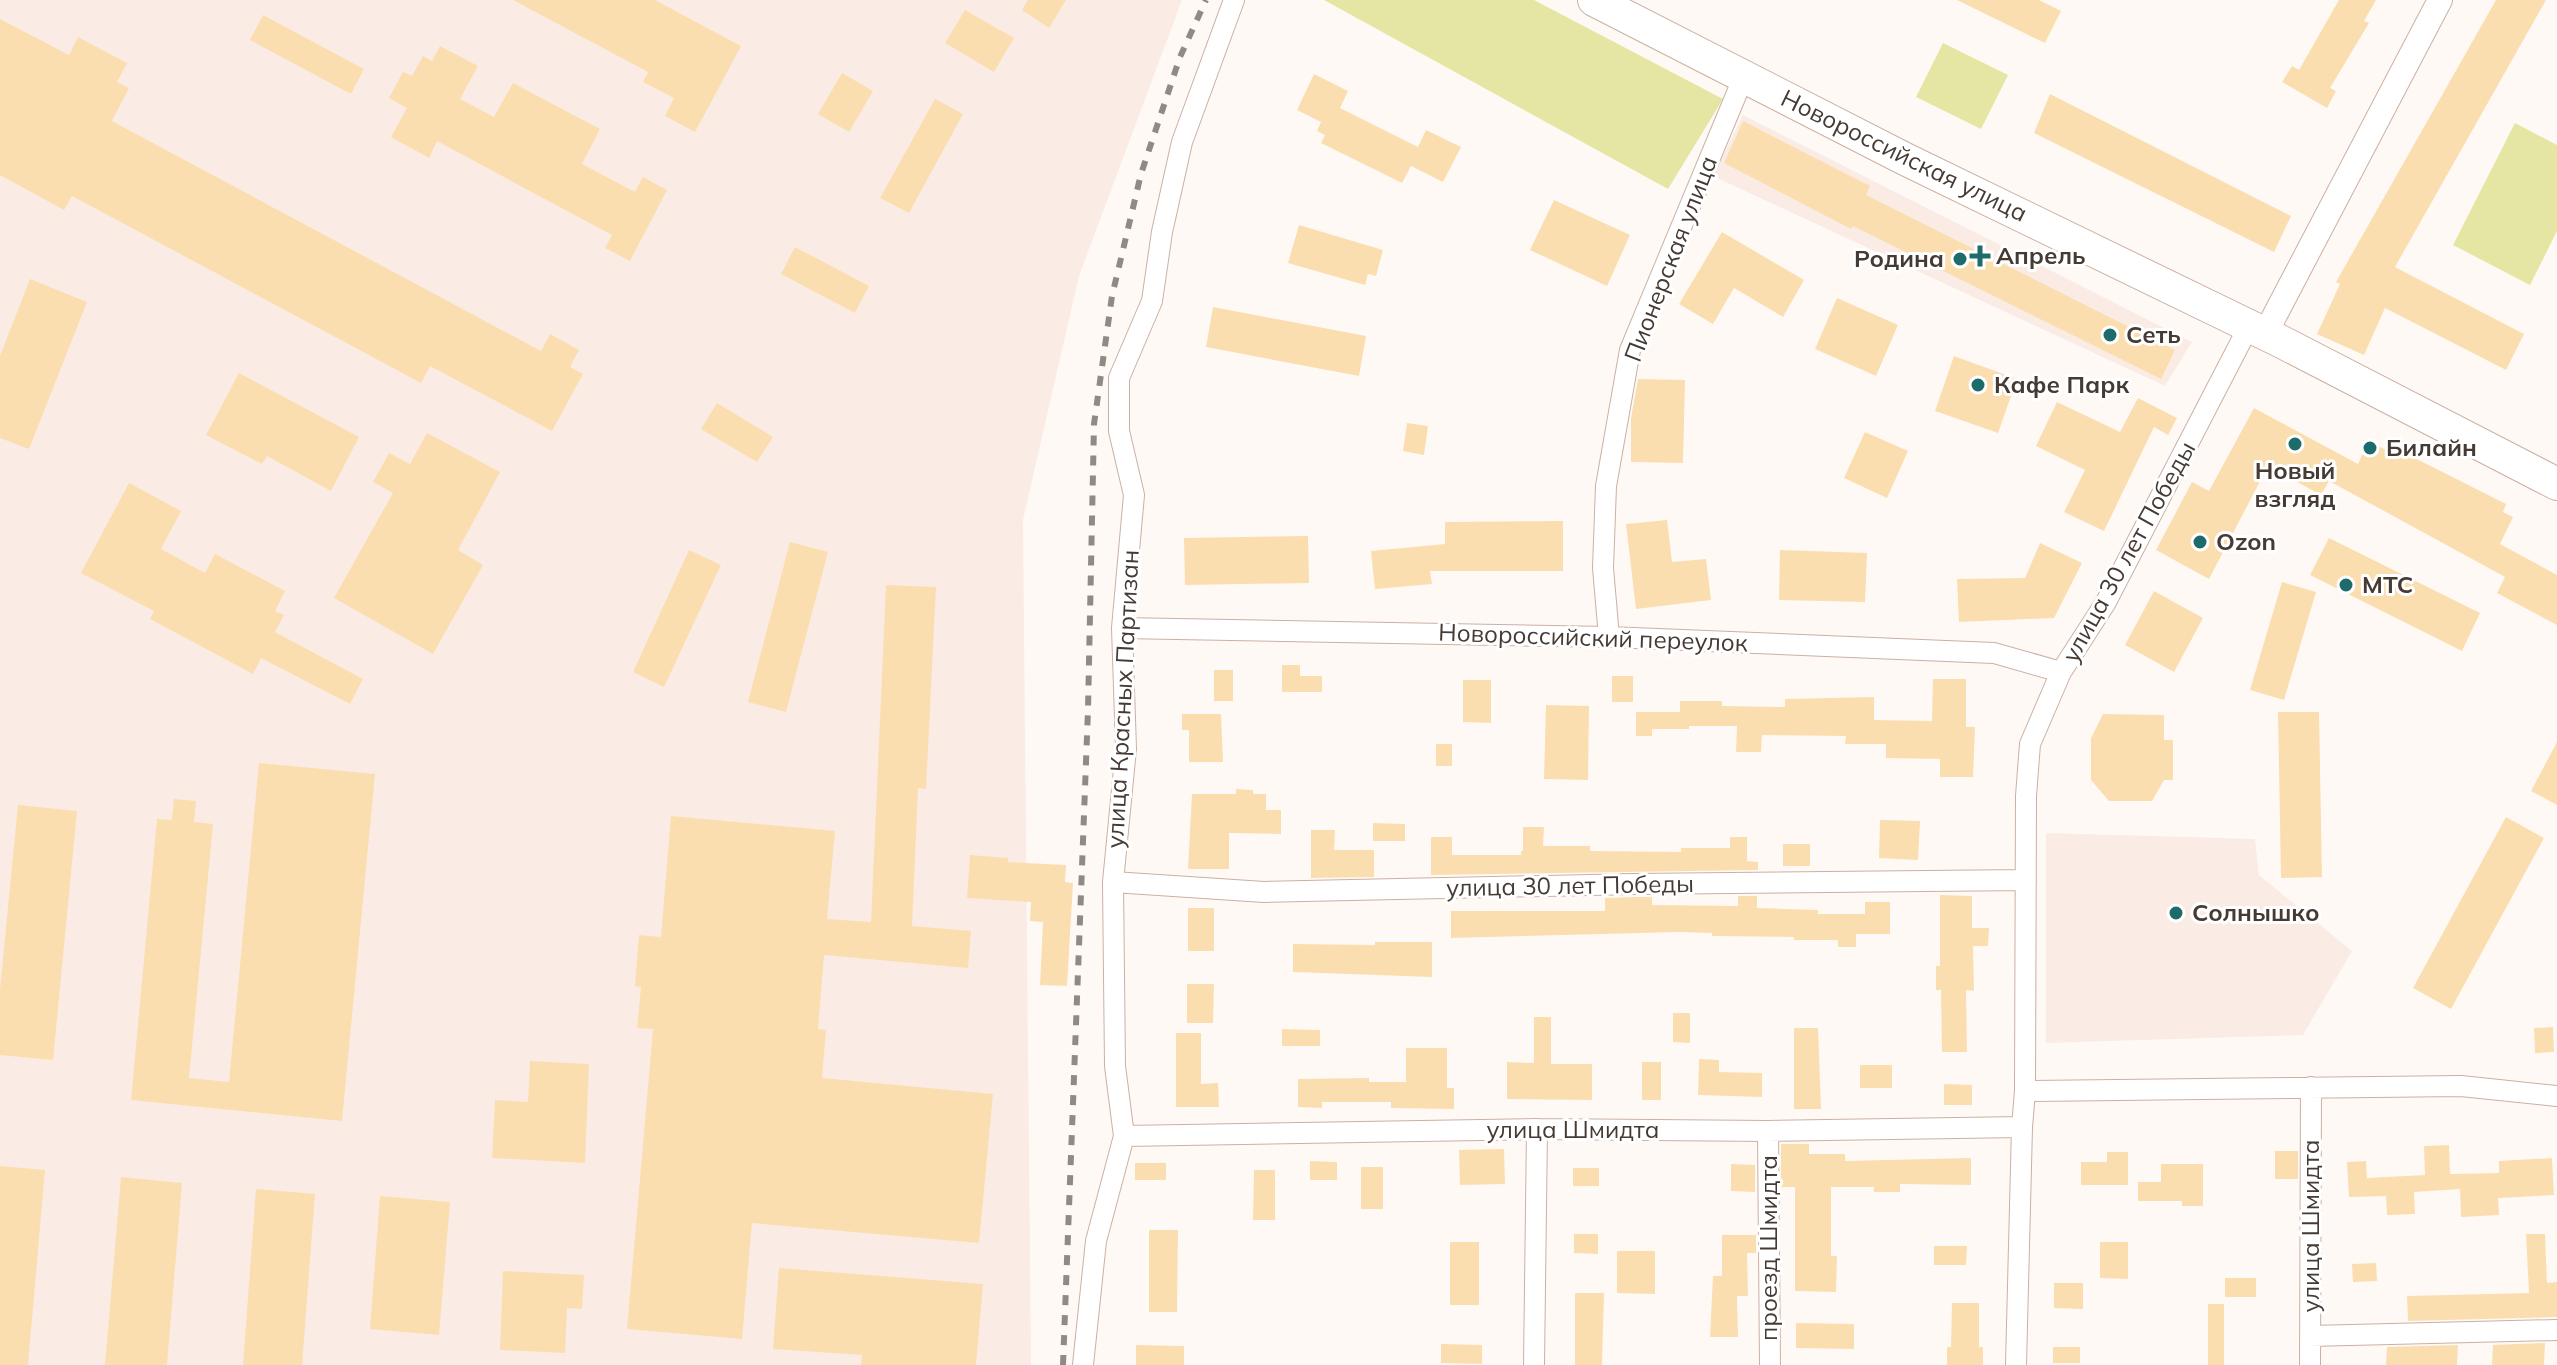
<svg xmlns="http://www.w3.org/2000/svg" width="2557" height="1365" font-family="Mulish,sans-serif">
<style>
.built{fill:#faece4}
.green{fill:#e5e6a3}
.building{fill:#fbdeb0}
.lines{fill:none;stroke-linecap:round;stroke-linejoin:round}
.minor-casing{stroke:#cbb0a2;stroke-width:22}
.tertiary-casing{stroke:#cbb0a2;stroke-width:26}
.primary-casing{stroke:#cbb0a2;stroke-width:34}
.minor{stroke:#fff;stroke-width:20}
.tertiary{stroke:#fff;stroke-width:24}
.primary{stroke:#fff;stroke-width:32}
.rail{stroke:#928984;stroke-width:6;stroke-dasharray:10 10;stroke-linecap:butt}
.poi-dot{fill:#1e6b6b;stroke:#fff;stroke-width:3}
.labels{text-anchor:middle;stroke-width:6;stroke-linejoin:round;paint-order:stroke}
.street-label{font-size:24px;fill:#453a34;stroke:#fff}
.poi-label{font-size:24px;font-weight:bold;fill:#453a34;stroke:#fff;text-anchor:start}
</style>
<rect width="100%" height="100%" fill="#fff9f6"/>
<!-- built -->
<path class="built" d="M0,0H1182L1079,276L1023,520L1031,1365H0Z
M1743,115L2192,342L2165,386L1713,176Z
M2046,833L2255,839L2259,875L2352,951L2303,1035L2046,1043Z"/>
<!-- green -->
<path class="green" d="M1324,0H1534L1723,99L1668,189Z
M1943,43L2008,75L1981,129L1916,97Z
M2515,123L2557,145V231L2530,285L2453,245Z"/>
<!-- building -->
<path class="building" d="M513,0H655L741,46L695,132L665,116L674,98L643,82L648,72Z
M1028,0H1066L1049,28L1022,10Z
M1957,0H2039L2061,11L2045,43Z
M2339,0H2376L2364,21L2369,23L2330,88L2336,91L2327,108L2282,82L2292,66L2299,70Z
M2496,0H2546L2395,267L2524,334L2506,370L2385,308L2364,355L2317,334L2340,284L2336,282Z
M965,10L1014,38L994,72L945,43Z
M263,15L364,69L351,94L250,40Z
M0,19L69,55L78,37L127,63L117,82L129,88L112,121L541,351L550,334L579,350L570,367L583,374L552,431L430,366L421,383L72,196L64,210L0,175Z
M440,46L478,66L460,99L494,117L513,83L600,129L582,164L635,192L643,177L667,190L630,261L605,248L612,235L437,141L429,158L391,137L407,108L389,98L403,72L412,76L423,56L432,61Z
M842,73L873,91L849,132L818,114Z
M1314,74L1348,91L1340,108L1418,147L1426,130L1461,147L1443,182L1411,166L1402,183L1321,143L1325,135L1317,131L1321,122L1297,110Z
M2050,94L2291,216L2274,252L2034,133Z
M935,99L963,114L909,213L880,198Z
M1743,121L1870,186L1866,195L2175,350L2161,379L1853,226L1851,229L1724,163Z
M1554,200L1630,235L1607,286L1530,250Z
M1299,225L1383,250L1376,276L1368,274L1365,285L1288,263Z
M1722,232L1804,280L1783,317L1734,288L1713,324L1679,304Z
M795,247L869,286L855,313L781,274Z
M30,279L87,302L29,449L0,438V356Z
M1837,298L1898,325L1876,376L1815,349Z
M1213,307L1366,336L1359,376L1206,347Z
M1954,356L2017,379L1998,433L1935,411Z
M239,373L359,437L331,491L267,456L262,464L206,435Z
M1638,379L1685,380L1683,463L1631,462V418Z
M2138,398L2177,418L2168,435L2154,427L2104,531L2064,512L2085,470L2036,446L2057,402L2120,432Z
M717,403L773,437L757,462L701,429Z
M2254,408L2358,464L2368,442L2389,451L2391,446L2506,504L2503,512L2513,517L2500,544L2557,575V625L2497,593L2505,577L2329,481L2321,495L2268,466L2209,579L2156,550L2192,482L2209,491Z
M1407,423L1428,426L1424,455L1403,451Z
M1865,432L1908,451L1887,498L1844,478Z
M427,433L500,472L458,550L483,565L433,654L334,598L393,493L373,482L389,453L410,464Z
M129,483L181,511L161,549L205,573L215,554L285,591L275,611L284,615L275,632L363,679L350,704L261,658L253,674L150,619L154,611L81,573Z
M1667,520L1672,562L1706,559L1711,600L1636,609L1626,524Z
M1563,521V571H1430L1432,584L1375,589L1371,551L1445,544V522Z
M1308,536L1309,583L1185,585L1184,538Z
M2329,538L2480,613L2462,651L2310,575Z
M790,542L828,552L786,712L748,702Z
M2040,543L2082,563L2054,618L1959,622L1957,579L2025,578Z
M689,550L721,565L664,687L633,672Z
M1780,550L1867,553L1865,602L1779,600Z
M2282,582L2316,592L2284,700L2250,690Z
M886,585L936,587L926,789L918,788L912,926L971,931L968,968L824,955L818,1029L826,1030L822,1078L993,1094L979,1243L752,1223L742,1339L627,1329L653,1029L637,1028L641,987L635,986L639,935L661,937L671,816L835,831L827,919L871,922Z
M2154,591L2203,618L2174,672L2125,645Z
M1282,665H1300V676H1322V692H1282Z
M1214,670H1233V701H1214Z
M1612,676H1633V702H1612Z
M1933,679H1966V727H1975L1973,777H1940V759L1886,758V744H1845L1846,736L1762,735L1761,752H1736L1737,726H1689V729H1652V736H1636V712H1680V701H1722V706L1785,707V699L1874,697V720L1932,721Z
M1463,680H1491V723L1463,722Z
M1546,705L1589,706L1588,780L1544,779Z
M2278,712H2319L2322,877L2281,878Z
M1182,714H1221L1223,762H1189V730H1182Z
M2103,714L2164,715V740H2173V780H2164L2152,801H2109L2091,780V738Z
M2557,742V805L2531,791Z
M1436,744H1452V766H1436Z
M259,763L375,774L342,1121L131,1100L157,819L172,820L174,799L196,801L194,822L213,824L189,1078L229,1082Z
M1236,789L1253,790V794H1266V810H1281V834L1229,833V869H1188L1192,794H1236Z
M18,805L77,811L53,1060L0,1055V989Z
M2506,817L2544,838L2451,1009L2413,988Z
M1880,820L1920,821L1918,860L1879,858Z
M1373,823L1405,824V841H1373Z
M1523,827H1544L1543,846H1590V851L1681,852V848H1730V837H1747V861L1758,862V870L1431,875V837H1452V855H1521V851H1523Z
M1311,830H1335L1334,850H1374V877L1311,878Z
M1783,844H1810V866H1783Z
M970,855L1008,858V862L1066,865L1065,882L1073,883L1067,986L1040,985L1043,922L1030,921L1031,902L967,898Z
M1940,895L1972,896V928H1989L1988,946H1973L1974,991L1966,990L1967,1052H1942L1941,990H1936V966H1940Z
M1738,896H1757V908L1818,910V914H1865V902H1890V934H1856V947H1838V940H1794V937L1712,936V933L1680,932L1451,938V911H1605V898L1634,897H1652V905L1738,906Z
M1188,908H1214V951H1188Z
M1375,942H1432V977L1293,972V944L1375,945Z
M1187,984H1214L1213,1023H1187Z
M1673,1013H1690V1043L1673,1042Z
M1534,1017H1551V1064H1592V1100L1507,1099V1062L1534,1063Z
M2553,1027L2554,1052L2535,1053L2534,1028Z
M1794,1028H1818L1821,1109H1794Z
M1282,1029L1320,1030V1046H1282Z
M1176,1033H1201V1084L1218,1083L1219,1107H1176Z
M1406,1048H1447V1088H1454V1109L1391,1108V1102H1322V1108L1298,1107V1079L1369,1078V1082H1406Z
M1699,1059L1719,1060V1072L1762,1073V1097L1698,1095Z
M530,1061L589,1064L585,1163L492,1158L495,1100L528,1102Z
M1642,1062H1661V1100H1642Z
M1860,1065H1892V1088H1860Z
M1944,1084L1972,1085V1105H1944Z
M1781,1144H1809V1154H1845V1161L1971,1158V1185L1900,1184V1192H1874V1187H1831V1256H1837L1836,1292L1795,1291V1187H1781Z
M2449,1145L2450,1174L2499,1173V1161L2552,1158L2554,1195L2498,1198L2499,1215L2461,1217L2460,1189L2414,1192L2415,1214L2387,1215L2386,1196L2349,1197L2347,1162L2366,1161L2367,1178L2425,1175L2424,1146Z
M1504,1149L1505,1184L1460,1185L1459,1150Z
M2275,1151H2298V1179H2275Z
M2107,1152H2128V1185H2081V1162H2107Z
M1310,1161L1337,1162V1180H1310Z
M1135,1163H1166V1180H1135Z
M1731,1164L1755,1165V1192L1731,1191Z
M2161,1164H2203V1206H2182V1201H2138V1182H2161Z
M0,1166L45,1170L28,1365H0Z
M1361,1167H1383V1209H1361Z
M1573,1168H1599V1186H1573Z
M1254,1170H1275V1220H1253Z
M121,1177L182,1183L167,1365H105Z
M256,1189L315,1194L302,1365H243Z
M380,1196L450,1202L439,1335L370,1329Z
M1149,1230H1178L1177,1312H1149Z
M1574,1234H1598V1254L1574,1253Z
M2526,1234H2545L2547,1283L2557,1282V1317L2408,1321L2407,1296L2529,1293Z
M1722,1235H1756V1253H1747L1748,1296H1737L1738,1337H1710L1713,1276H1722Z
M1450,1242H1479V1305H1450Z
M2100,1242H2128V1279L2100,1278Z
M1934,1246H1967L1966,1265H1934Z
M1617,1251H1655V1294L1617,1293Z
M2376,1263L2377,1281L2353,1282L2352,1264Z
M779,1268L983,1284L976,1365H861L862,1355L773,1349Z
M503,1271L584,1275L582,1309L567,1308L565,1353L500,1350Z
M2225,1278H2256V1297H2225Z
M2054,1283H2083V1309L2054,1308Z
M1575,1293H1604L1602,1365H1575Z
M1952,1303H1979V1347H1983V1365H1947V1347H1951Z
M2208,1304H2224V1365H2208Z
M1796,1323L1854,1324V1349L1796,1348Z
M2545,1343L2544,1365H2492L2493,1345Z
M1441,1344L1482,1345V1364L1441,1363Z
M1136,1345L1184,1346V1365H1136Z
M2458,1345L2457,1365H2386L2387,1347Z
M2053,1347H2080V1363H2053Z"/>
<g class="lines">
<!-- minor casing -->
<g class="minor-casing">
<path id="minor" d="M1122,628L1609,637L1994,653L2061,672
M1609,637L1603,568L1606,486L1630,350L1744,76
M1113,882L1264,892L1634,884L2026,880
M2025,1091L2461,1086L2557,1096
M1768,1131L1770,1365
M1124,1136L1537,1129L1768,1131L2022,1127
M2310,1336L2557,1330
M1083,1365L1096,1241L1124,1136L1115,1066L1113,882L1126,749L1122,628L1134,495L1119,431V378L1152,301L1162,232L1182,142L1234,0
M1534,1365L1537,1129
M2016,1365L2022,1127L2025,1091L2026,796L2030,744L2061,672L2106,602L2249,326
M2310,1365L2311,1087"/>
</g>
<!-- tertiary casing -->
<g class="tertiary-casing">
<path id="tertiary" d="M2265,334L2440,0"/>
</g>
<!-- primary casing -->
<g class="primary-casing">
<path id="primary" d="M1594,0L1905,159L2280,341L2557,484"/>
</g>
<!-- minor -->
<use href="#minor" class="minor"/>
<!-- tertiary -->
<use href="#tertiary" class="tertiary"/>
<!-- primary -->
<use href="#primary" class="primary"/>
<!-- rail -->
<path class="rail" d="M1063,1365L1088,710L1094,424L1112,296L1141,174L1180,57L1206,0"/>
</g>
<!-- markers -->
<g class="poi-dot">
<path d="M1976 244h8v8h8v8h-8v8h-8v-8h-8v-8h8z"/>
<circle cx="1960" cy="259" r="8"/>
<circle cx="2110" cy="335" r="8"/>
<circle cx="1978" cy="385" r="8"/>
<circle cx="2295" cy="444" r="8"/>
<circle cx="2370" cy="448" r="8"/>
<circle cx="2200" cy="542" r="8"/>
<circle cx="2346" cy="585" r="8"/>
<circle cx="2176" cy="913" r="8"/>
</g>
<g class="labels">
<!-- street labels -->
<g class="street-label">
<text transform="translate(1904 156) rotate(26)" y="8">Новороссийская улица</text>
<text transform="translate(1671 259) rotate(-69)" y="8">Пионерская улица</text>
<text transform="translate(2129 552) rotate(-61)" y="8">улица 30 лет Победы</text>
<text transform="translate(1593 638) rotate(2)" y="8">Новороссийский переулок</text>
<text transform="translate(1123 699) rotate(-87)" y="8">улица Красных Партизан</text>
<text transform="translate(1570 886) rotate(-1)" y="8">улица 30 лет Победы</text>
<text x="1573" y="1138">улица Шмидта</text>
<text transform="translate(2311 1226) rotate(-90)" y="8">улица Шмидта</text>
<text transform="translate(1769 1248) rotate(-90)" y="8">проезд Шмидта</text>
</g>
<!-- poi labels -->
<g class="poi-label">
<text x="1996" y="264">Апрель</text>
<text x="1944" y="267" text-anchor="end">Родина</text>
<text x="2126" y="343">Сеть</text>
<text x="1994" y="393">Кафе Парк</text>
<text x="2386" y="456">Билайн</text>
<text x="2295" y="479" text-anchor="middle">Новый<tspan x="2295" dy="28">взгляд</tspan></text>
<text x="2216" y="550">Ozon</text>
<text x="2362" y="593">МТС</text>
<text x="2192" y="921">Солнышко</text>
</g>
</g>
</svg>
